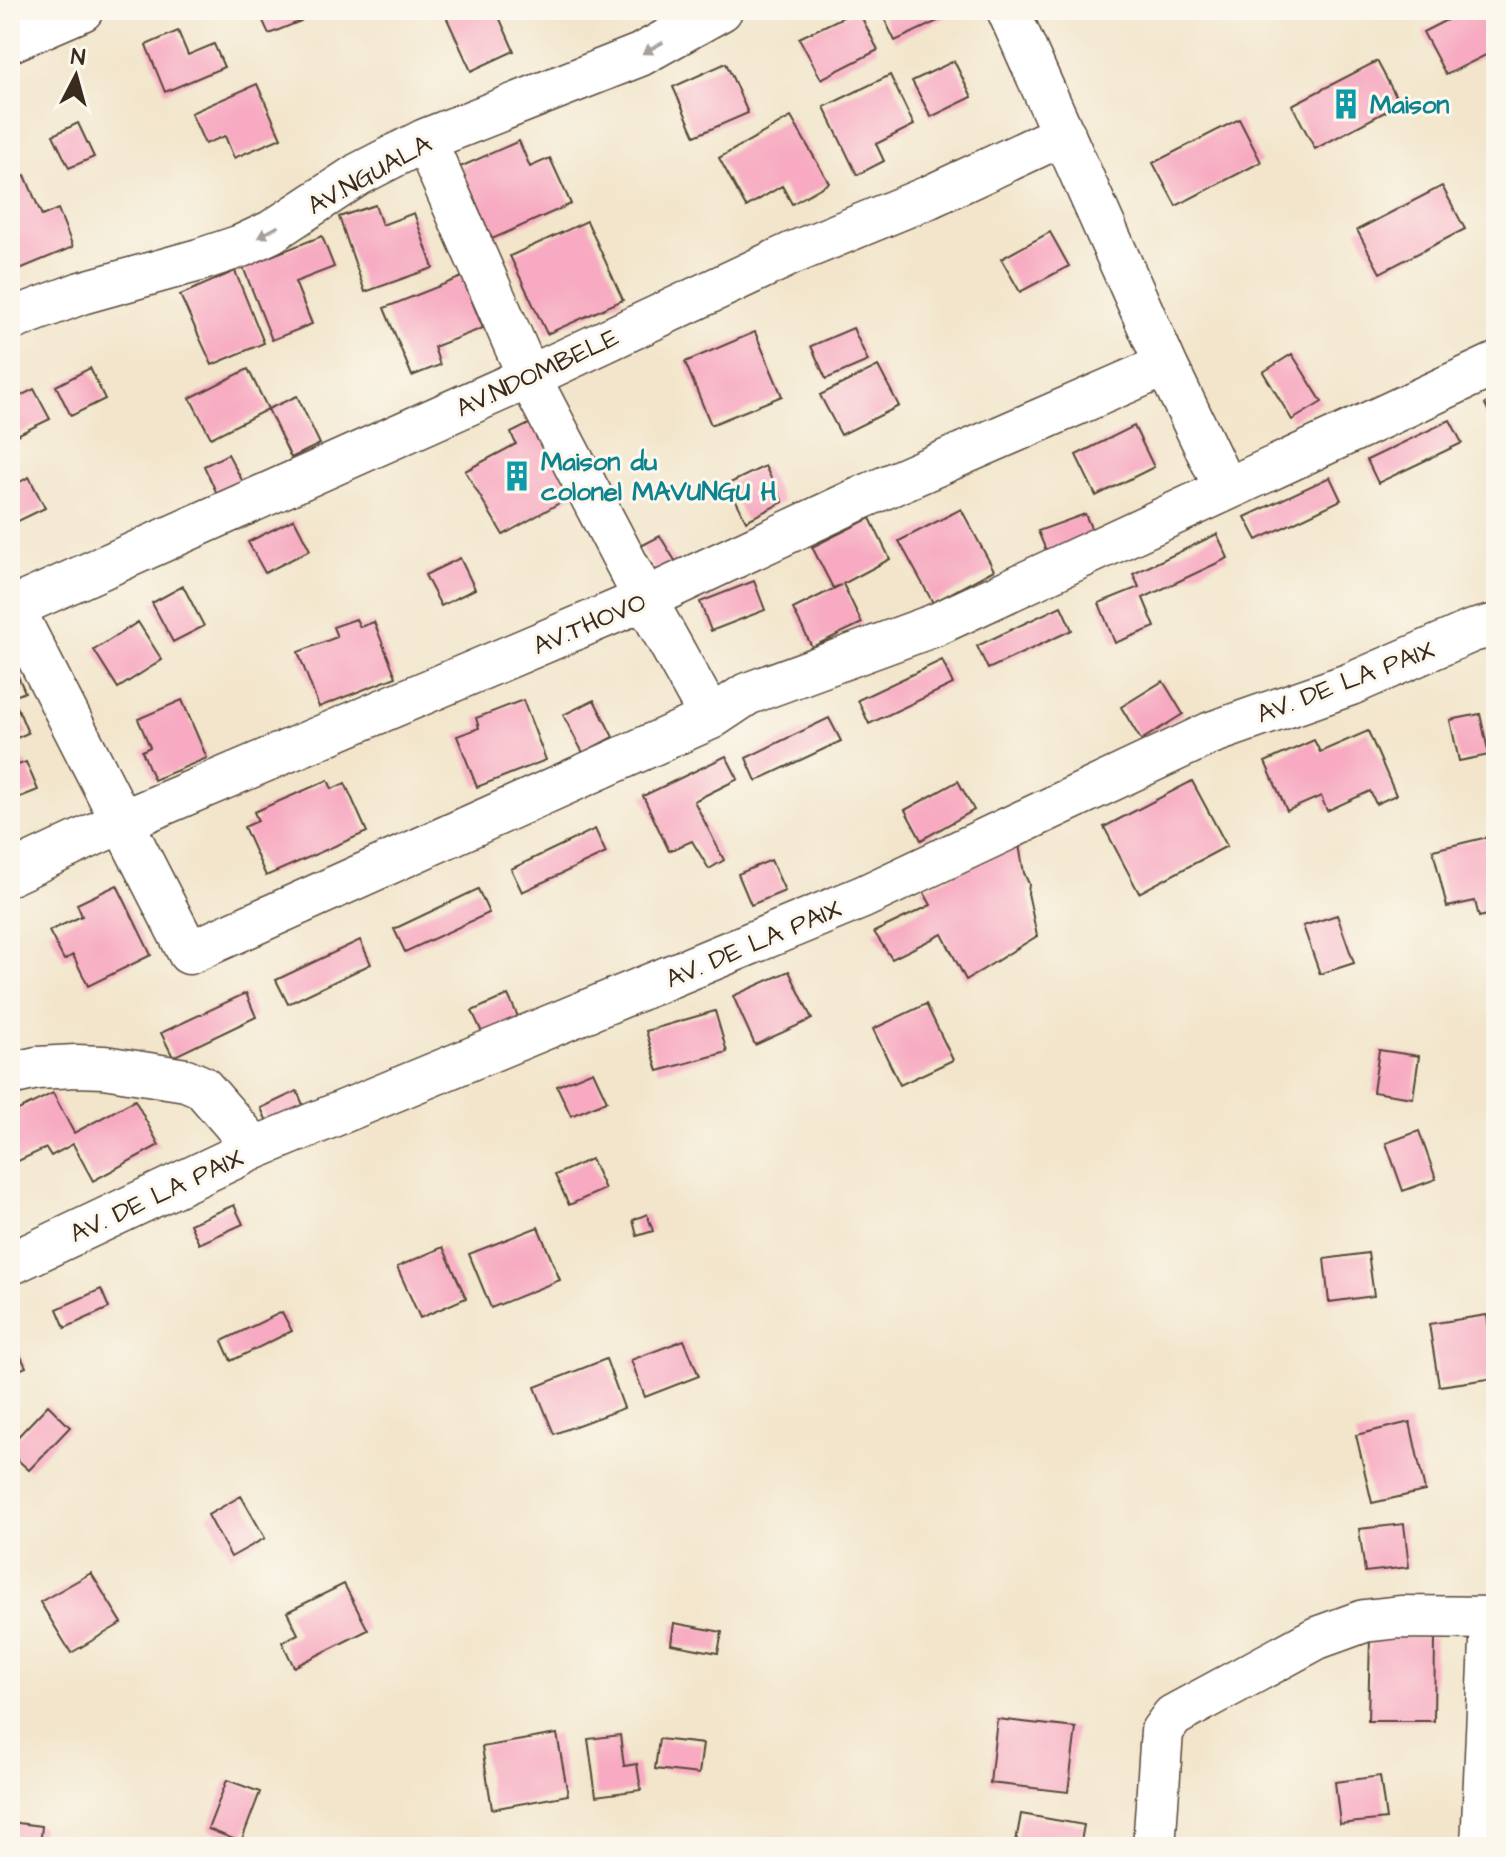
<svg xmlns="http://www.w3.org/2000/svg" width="1506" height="1857" font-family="'Architects Daughter',sans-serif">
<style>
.building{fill:#f7aac1}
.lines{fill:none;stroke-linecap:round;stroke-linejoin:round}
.minor-casing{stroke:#564638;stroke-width:45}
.minor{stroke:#fff;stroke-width:42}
.oneway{fill:#a79f9a}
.labels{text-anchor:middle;stroke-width:6;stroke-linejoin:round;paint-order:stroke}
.culture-label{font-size:26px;font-weight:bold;fill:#0d838f;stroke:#fbf7ec;text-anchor:start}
.street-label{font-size:26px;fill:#3b2a1e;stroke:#fbf7ec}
</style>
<rect width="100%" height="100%" fill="#fbf7ec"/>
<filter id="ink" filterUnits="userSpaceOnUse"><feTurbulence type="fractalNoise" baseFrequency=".0125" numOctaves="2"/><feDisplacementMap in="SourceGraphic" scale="16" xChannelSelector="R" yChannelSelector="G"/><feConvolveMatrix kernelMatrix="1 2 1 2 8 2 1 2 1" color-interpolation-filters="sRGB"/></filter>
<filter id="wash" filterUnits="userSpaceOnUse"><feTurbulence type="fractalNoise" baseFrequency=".006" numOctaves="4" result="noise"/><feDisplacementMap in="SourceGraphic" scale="32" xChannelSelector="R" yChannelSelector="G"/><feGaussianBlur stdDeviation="1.8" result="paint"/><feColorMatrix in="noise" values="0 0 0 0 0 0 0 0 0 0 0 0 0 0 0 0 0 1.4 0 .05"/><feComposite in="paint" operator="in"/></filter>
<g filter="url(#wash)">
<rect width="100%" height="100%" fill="#f2e5cb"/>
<g id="blocks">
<!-- building -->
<path class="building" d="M258,10H297L301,21L269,34Z
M443,10H496L514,51L471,71Z
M858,10L878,50L821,79L799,38Z
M880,10H956L957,12L895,41Z
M1466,10H1496V50L1446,75L1423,32Z
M178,31L188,55L214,44L224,67L165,92L146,45Z
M954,61L972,97L931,117L912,81Z
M1377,61L1400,104L1315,149L1292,105Z
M726,63L748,113L695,136L673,87Z
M890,75L914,125L876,144L884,161L857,175L824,107Z
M257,84L281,138L234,158L225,136L205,144L191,113Z
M791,117L829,183L792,204L782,186L746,207L719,158Z
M1239,119L1261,162L1176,206L1153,163Z
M78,123L94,157L69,168L53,135Z
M519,141L530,167L550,158L571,204L492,239L460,167Z
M10,143L18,163L10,166Z
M25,175L42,216L58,209L73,247L10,273V182Z
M1442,186L1465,229L1380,273L1357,230Z
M375,205L382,225L414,213L433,268L365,292L339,217Z
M587,221L623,300L547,334L510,256Z
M1050,232L1069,266L1020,292L1001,259Z
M322,236L334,267L295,282L312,324L272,340L243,267Z
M235,271L264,343L212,365L180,295Z
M462,277L483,328L434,347L440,365L412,376L384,308Z
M853,328L868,361L826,379L811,346Z
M755,332L782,396L711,425L685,362Z
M1292,354L1322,402L1292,420L1263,372Z
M878,366L899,406L841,435L820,395Z
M90,368L105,399L71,416L56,386Z
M248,369L268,409L211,438L190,398Z
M34,389L50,419L15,436L10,427V401Z
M297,396L320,444L291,458L268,409Z
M1496,399V427L1485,404Z
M1450,420L1462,443L1378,483L1367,460Z
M533,422L577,493L503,535L465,471L516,444L511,433Z
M1134,426L1154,467L1096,496L1076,455Z
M228,454L244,484L218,496L204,466Z
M765,466L783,502L746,521L728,484Z
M29,477L45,508L10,525V487Z
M1330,477L1341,500L1257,540L1245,517Z
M961,509L994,570L933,603L899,541Z
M1085,514L1094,535L1047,553L1038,531Z
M870,518L890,559L843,584L862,623L812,647L793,609L841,585L833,588L812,547Z
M294,519L310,550L265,573L248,542Z
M1217,534L1228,558L1143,598L1155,627L1115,643L1099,603L1139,587L1133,574Z
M660,536L677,564L658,576L641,546Z
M460,558L475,589L441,606L425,575Z
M754,581L765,610L711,631L700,602Z
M183,586L204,626L173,642L152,603Z
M1061,606L1072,630L988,669L977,646Z
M356,619L360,627L374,622L396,677L319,707L298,652L337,637L333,627Z
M138,622L162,660L118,688L94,650Z
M10,658L25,692L13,697L28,733L10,741Z
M942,660L953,684L869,724L858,700Z
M1163,681L1183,714L1141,740L1121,707Z
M182,700L207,758L154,780L142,751L150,747L138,719Z
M523,700L546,760L477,787L457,736L479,728L476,718Z
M594,700L613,737L583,753L563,715Z
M1480,714L1489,755L1459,761L1450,720Z
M829,718L841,741L756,781L746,758Z
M1368,731L1396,795L1376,804L1370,791L1327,811L1321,796L1287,811L1265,762L1314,740L1320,752Z
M726,756L738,779L694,801L724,860L709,869L692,841L669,851L643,796Z
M26,762L38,790L10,801V768Z
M328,780L332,789L345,783L367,832L266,876L244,827L258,821L254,812Z
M958,781L974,810L921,840L905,810Z
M1192,781L1227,846L1139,893L1104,827Z
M595,829L606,853L522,892L511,869Z
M1496,835V913L1479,917L1475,901L1447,907L1433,850Z
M1019,845L1024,873L1029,884L1028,893L1037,936L966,980L942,934L892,959L874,932L931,905L922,889Z
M771,860L785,891L751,905L738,874Z
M117,885L151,955L88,986L73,955L64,960L49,931L82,916L77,904Z
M478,889L489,913L405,952L394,929Z
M1337,915L1354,963L1320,974L1303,926Z
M360,940L371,964L288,1004L276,980Z
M789,971L812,1019L755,1045L733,996Z
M246,993L256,1017L173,1057L161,1033Z
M508,995L522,1025L486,1041L472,1011Z
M926,1004L953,1060L900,1085L873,1029Z
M715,1011L727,1052L658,1071L646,1031Z
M1379,1050L1419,1056L1413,1098L1373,1092Z
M593,1071L607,1101L571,1116L557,1086Z
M297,1091L310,1121L274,1138L261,1108Z
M53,1093L74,1133L135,1100L159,1145L93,1181L73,1144L51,1156L46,1148L16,1162L10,1150V1114Z
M1419,1131L1436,1179L1403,1191L1386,1143Z
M591,1159L605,1189L569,1205L555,1175Z
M234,1205L243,1224L199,1244L190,1224Z
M647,1214L653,1231L637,1236L633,1220Z
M538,1227L560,1280L491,1308L469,1254Z
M443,1247L466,1298L420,1318L397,1267Z
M1368,1253L1374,1296L1329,1302L1324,1259Z
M101,1289L109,1308L65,1328L57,1309Z
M282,1312L292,1331L231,1361L222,1341Z
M1487,1315L1496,1378L1439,1386L1429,1324Z
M10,1334L26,1367L10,1374Z
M684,1340L699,1376L645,1397L631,1360Z
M606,1359L624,1408L554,1434L535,1387Z
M48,1405L70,1427L29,1470L10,1453V1445Z
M1410,1422L1425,1491L1372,1503L1356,1435Z
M241,1496L265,1538L231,1557L208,1515Z
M1404,1524L1409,1567L1365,1572L1359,1529Z
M91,1573L122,1623L71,1653L40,1602Z
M344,1584L368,1630L294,1667L282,1642L298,1634L287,1612Z
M674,1623L722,1632L718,1653L671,1644Z
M1370,1636L1435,1638L1434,1721H1368Z
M997,1719L1076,1728L1068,1792L990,1783Z
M557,1734L568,1795L492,1809L482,1747Z
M620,1735L624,1766L637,1764L641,1790L596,1796L588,1739Z
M659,1739L703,1744L699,1774L655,1769Z
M1380,1776L1386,1819L1340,1824L1335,1782Z
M227,1780L260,1792L241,1842L208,1829Z
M1021,1814L1084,1825L1080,1847H1015Z
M10,1822L42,1826L40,1847L10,1846Z"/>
</g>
</g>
<g filter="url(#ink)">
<use href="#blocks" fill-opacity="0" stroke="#564638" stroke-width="2"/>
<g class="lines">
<!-- minor casing -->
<g class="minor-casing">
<path id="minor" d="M1008,10L1166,365L1225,488
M10,41L82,10
M425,140L529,377L645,599L711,718
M10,320L81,293L199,260L241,246L271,232L359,174L425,140L640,55L721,10
M10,602L189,953L711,718L747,694L935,625L1496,364
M10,609L529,377L793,253L929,197L1064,134
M10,874L123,821L645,599L861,498L1166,365
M10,1074L37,1068L76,1066L104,1067L186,1080L202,1087L255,1148
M10,1264L255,1148L863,897L1211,733L1351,684L1472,631L1496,625
M1154,1847L1162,1731L1173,1716L1317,1638L1364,1621L1400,1617L1496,1618
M1482,1847L1491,1642L1496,1617"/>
</g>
<!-- minor -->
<use href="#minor" class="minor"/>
</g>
<!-- one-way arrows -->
<defs><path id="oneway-solid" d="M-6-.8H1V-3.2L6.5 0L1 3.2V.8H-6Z" transform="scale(2)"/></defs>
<g class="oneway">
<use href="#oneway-solid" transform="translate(653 48) rotate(151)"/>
<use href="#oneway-solid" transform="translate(268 232) rotate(151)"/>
</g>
</g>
<!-- icons -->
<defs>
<g id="building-bare" transform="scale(2.4)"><path d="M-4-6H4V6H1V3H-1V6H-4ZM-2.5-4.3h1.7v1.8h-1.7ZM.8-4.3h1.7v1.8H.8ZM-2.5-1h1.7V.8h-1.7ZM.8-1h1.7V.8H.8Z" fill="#0f9aa8" stroke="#fbf7ec" stroke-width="2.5" paint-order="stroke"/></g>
</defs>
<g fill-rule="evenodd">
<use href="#building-bare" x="1346" y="104"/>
<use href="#building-bare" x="517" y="476"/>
</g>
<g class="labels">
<!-- culture labels -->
<g class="culture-label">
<text x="1370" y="113">Maison</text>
<text x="541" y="470">Maison du<tspan x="541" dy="30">colonel MAVUNGU H</tspan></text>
</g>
<!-- street labels -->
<g class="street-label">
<text transform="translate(369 174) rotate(-29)" y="9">AV.NGUALA</text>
<text transform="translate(537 372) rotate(-25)" y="9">AV.NDOMBELE</text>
<text transform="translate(589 623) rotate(-23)" y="9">AV.THOVO</text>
<text transform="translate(1345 681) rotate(-21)" y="9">AV. DE LA PAIX</text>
<text transform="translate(753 943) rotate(-23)" y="9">AV. DE LA PAIX</text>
<text transform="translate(156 1195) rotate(-25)" y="9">AV. DE LA PAIX</text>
</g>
</g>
<!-- margin -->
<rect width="1506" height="1857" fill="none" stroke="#fbf7ec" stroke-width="40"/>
<!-- north arrow -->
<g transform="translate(76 76) rotate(6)" stroke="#fbf7ec" stroke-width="6" paint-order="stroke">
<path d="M0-6L14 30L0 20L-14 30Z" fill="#3b2a1e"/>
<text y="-12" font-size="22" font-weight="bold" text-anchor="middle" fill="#3b2a1e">N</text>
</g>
</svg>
